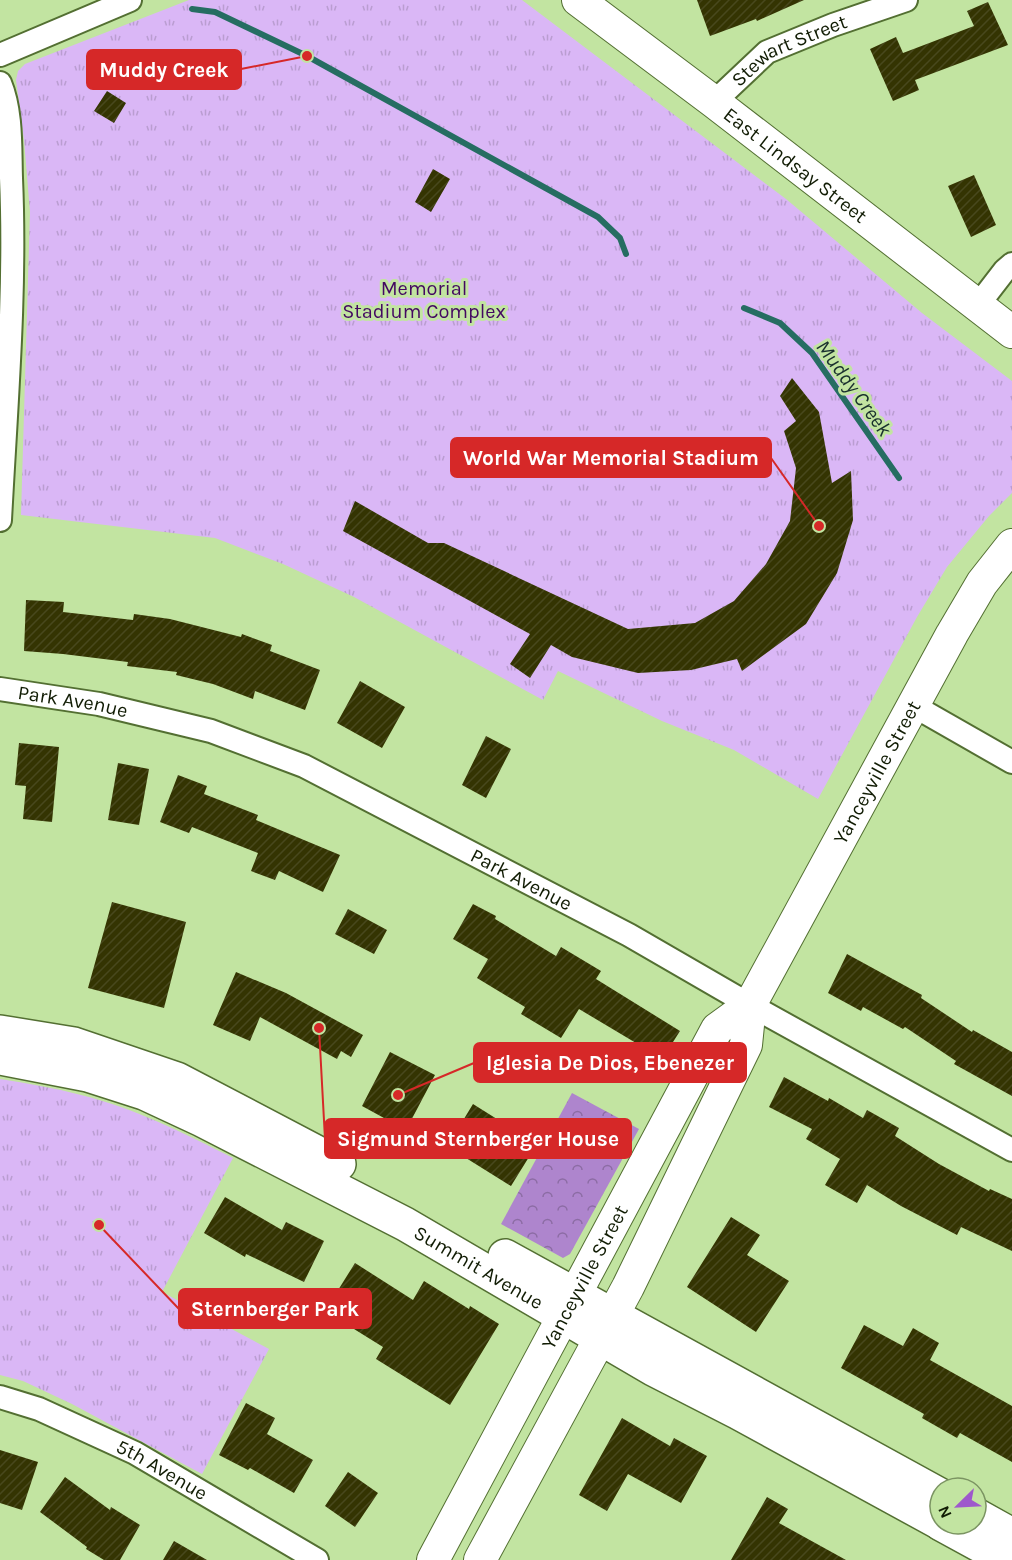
<svg xmlns="http://www.w3.org/2000/svg" width="1012" height="1560" font-family="Karla,sans-serif">
<style>
.forest{fill:url(#forest-crowns)}
.park{fill:url(#park-tufts)}
.lines{fill:none;stroke-linecap:round;stroke-linejoin:round}
.stream{stroke:#266d62;stroke-width:6}
.building{fill:url(#building-hatch)}
.street-casing{stroke:#536f32;stroke-width:26}
.secondary-casing{stroke:#536f32;stroke-width:34}
.primary-casing{stroke:#536f32;stroke-width:36}
.street{stroke:#fff;stroke-width:22}
.secondary{stroke:#fff;stroke-width:32}
.primary{stroke:#fff;stroke-width:33}
.labels{text-anchor:middle;stroke-width:6;stroke-linejoin:round;paint-order:stroke}
.street-label{font-size:20px;fill:#111c04;stroke:#c2e4a1}
.park-label{font-size:20px;fill:#430861;stroke:#c2e4a1}
.water-label{font-size:21px;font-style:italic;fill:#192f2e;stroke:#c2e4a1}
.leader{fill:none;stroke:#d62828;stroke-width:2}
.callout-dot{fill:#d62828;stroke:#c2e4a1;stroke-width:2}
.callout{fill:#d62828;stroke:#d62828;stroke-width:2}
.callout-label{font-size:21px;text-anchor:middle;font-weight:bold;fill:#fff}
</style>
<defs>
<pattern id="forest-crowns" width="20" height="18" patternUnits="userSpaceOnUse" patternTransform="scale(1.5)"><rect width="20" height="18" fill="#ae85cd"/><path d="M2 6a3 3 0 1 1 6 0M12 15a3 3 0 1 1 6 0" fill="none" stroke="#8c6ca4"/></pattern>
<pattern id="park-tufts" width="24" height="20" patternUnits="userSpaceOnUse" patternTransform="scale(1.5)"><rect width="24" height="20" fill="#dab7f6"/><path d="M3 7l-1-3M5 7V3M7 7l1-3M15 17l-1-3M17 17v-4M19 17l1-3" fill="none" stroke="#ba9dd1"/></pattern>
<pattern id="building-hatch" width="6" height="6" patternUnits="userSpaceOnUse" patternTransform="scale(1.5)"><rect width="6" height="6" fill="#343402"/><path d="M-1 1l2-2M0 6l6-6M5 7l2-2" fill="none" stroke="#48481d"/></pattern>
</defs>
<rect width="100%" height="100%" fill="#c2e4a1"/>
<!-- forest -->
<path class="forest" d="M572,1093L639,1129L570,1254L563,1258L501,1224Z"/>
<!-- park -->
<path class="park" d="M189,0H522L786,199L922,313L1012,381V493L989,516L947,567L917,617L818,799L734,750L662,721L558,671L543,700L354,597L283,564L215,538L21,515L30,212L24,140L16,80L18,71L25,64Z
M0,1079C27,1083 54,1088 81,1095C134,1108 184,1133 233,1158L162,1292L269,1349L202,1474L72,1404L23,1381L0,1375Z"/>
<g class="lines">
<!-- stream -->
<path class="stream" d="M192,9L215,12L307,56L598,217L620,238L626,254
M744,308L780,323L812,353L899,478"/>
</g>
<!-- building -->
<path class="building" d="M697,0H804L757,21L756,19L710,36Z
M988,2L1008,45L915,80L919,90L893,101L870,49L896,37L903,53L974,26L967,11Z
M107,91L126,103L114,123L94,111Z
M433,169L450,179L431,212L415,202Z
M974,175L996,225L971,237L948,186Z
M792,378L819,412L832,483L851,471L853,520L837,573L806,624L742,671L737,659L691,670L638,673L572,657L551,645L530,678L510,664L530,634L343,531L355,501L428,543H444L628,629L695,623L734,601L766,564L790,521L796,468L784,431L796,421L780,396Z
M26,600L64,602L63,612L133,620L134,614L170,619L241,637L242,634L272,645L270,651L320,670L305,710L255,691L253,699L213,684L176,675L177,672L127,666L128,662L63,654L24,651Z
M360,681L405,707L382,748L337,723Z
M486,736L511,749L486,798L462,785Z
M19,743L59,747L52,822L23,819L26,786L15,785Z
M118,763L149,769L139,825L108,820Z
M178,775L207,786L204,794L258,815L256,820L340,855L323,892L279,871L275,880L251,871L258,853L192,827L189,833L160,822Z
M112,902L186,922L164,1008L88,988Z
M473,904L496,916L495,919L556,956L561,947L601,971L596,979L680,1031L659,1064L633,1047L636,1043L579,1009L561,1038L521,1014L525,1007L477,978L488,959L453,939Z
M348,909L387,930L374,954L335,934Z
M847,954L922,995L921,998L972,1032L973,1030L1012,1052V1096L954,1064L956,1061L905,1027L903,1029L863,1007L861,1011L828,993Z
M236,972L286,993L363,1035L351,1057L341,1051L337,1059L260,1017L250,1041L213,1025Z
M390,1052L435,1075L406,1130L362,1106Z
M784,1077L828,1101L829,1098L863,1118L867,1110L899,1128L895,1136L939,1164L989,1191L990,1189L1012,1199V1251L961,1227L957,1235L901,1206L867,1185L857,1203L825,1185L840,1159L806,1139L812,1129L769,1107Z
M473,1104L537,1144L511,1186L458,1153L464,1144L453,1137Z
M225,1197L282,1230L286,1222L324,1241L304,1282L246,1254L245,1257L204,1233Z
M731,1217L760,1235L747,1255L789,1281L756,1332L687,1287Z
M355,1263L413,1300L424,1281L469,1309L470,1306L499,1324L450,1405L376,1359L383,1347L325,1311Z
M864,1325L903,1346L913,1328L939,1343L930,1360L1012,1406V1462L960,1433L957,1438L922,1418L924,1414L841,1368Z
M246,1403L275,1418L267,1434L313,1460L294,1493L250,1468L248,1470L219,1455Z
M622,1418L670,1446L674,1438L707,1456L681,1503L628,1474L607,1511L579,1495Z
M0,1450L38,1462L22,1510L0,1503Z
M348,1472L378,1493L355,1527L325,1506Z
M65,1477L110,1510L111,1507L140,1525L120,1560H104L86,1549L87,1547L40,1512Z
M767,1497L788,1509L779,1523L846,1560H731Z
M174,1541L207,1560H163Z"/>
<g class="lines">
<!-- street casing -->
<g class="street-casing">
<g id="street">
<path d="M0,55L130,0"/>
<path d="M0,83C12,112 10,147 11,178C16,292 6,406 0,520"/>
<path id="s1" d="M714,102L767,52L833,25L906,0"/>
<path d="M978,305L1005,270L1012,264"/>
<path id="s2" d="M0,689L99,704L211,731L304,766L629,935L750,1005L1012,1150"/>
<path d="M914,706L1012,762"/>
<path id="s3" d="M0,1397L39,1409L135,1453L317,1560"/>
</g>
</g>
<!-- secondary casing -->
<g class="secondary-casing">
<g id="secondary">
<path id="s4" d="M578,0L714,102L1012,332"/>
<path id="s5" d="M433,1560L717,1029L750,1005"/>
<path id="s6" d="M480,1560L628,1287L746,1045L750,1005L952,634L982,583L1012,545"/>
</g>
</g>
<!-- primary casing -->
<g class="primary-casing">
<g id="primary">
<path d="M0,1032L74,1044L177,1079L339,1164"/>
<path id="s7" d="M0,1058L88,1075L144,1093L202,1120L405,1224L653,1369L737,1412L940,1523"/>
<path d="M505,1256L940,1495"/>
<path d="M976,1515L1012,1535"/>
<path d="M941,1524L1007,1560"/>
</g>
</g>
<!-- street -->
<use href="#street" class="street"/>
<!-- secondary -->
<use href="#secondary" class="secondary"/>
<!-- primary -->
<use href="#primary" class="primary"/>
</g>
<g class="labels">
<!-- street labels -->
<g class="street-label">
<text dy="7" stroke="none"><textPath href="#s1" startOffset="93">Stewart Street</textPath></text>
<text dy="7" stroke="none"><textPath href="#s4" startOffset="273">East Lindsay Street</textPath></text>
<text dy="7" stroke="none"><textPath href="#s2" startOffset="74">Park Avenue</textPath></text>
<text dy="7" stroke="none"><textPath href="#s6" startOffset="885">Yanceyville Street</textPath></text>
<text dy="7" stroke="none"><textPath href="#s2" startOffset="560">Park Avenue</textPath></text>
<text dy="7" stroke="none"><textPath href="#s7" startOffset="526">Summit Avenue</textPath></text>
<text dy="7" stroke="none"><textPath href="#s5" startOffset="321">Yanceyville Street</textPath></text>
<text dy="7" stroke="none"><textPath href="#s3" startOffset="178">5th Avenue</textPath></text>
</g>
<!-- park labels -->
<g class="park-label">
<text x="424" y="295">Memorial<tspan x="424" dy="23">Stadium Complex</tspan></text>
</g>
<!-- water labels -->
<g class="water-label">
<text transform="translate(854 388) rotate(54)" y="7">Muddy Creek</text>
</g>
</g>
<!-- callouts -->
<path class="leader" d="M307 56L241 69M819 526L771 458M398 1095L474 1063M319 1028L325 1139M99 1225L179 1309"/>
<g class="callout-dot">
<circle cx="307" cy="56" r="6"/>
<circle cx="819" cy="526" r="6"/>
<circle cx="398" cy="1095" r="6"/>
<circle cx="319" cy="1028" r="6"/>
<circle cx="99" cy="1225" r="6"/>
</g>
<g class="callout">
<rect x="87" y="50" width="154" height="39" rx="6"/>
<rect x="451" y="438" width="320" height="39" rx="6"/>
<rect x="474" y="1043" width="272" height="39" rx="6"/>
<rect x="325" y="1119" width="306" height="39" rx="6"/>
<rect x="179" y="1289" width="192" height="39" rx="6"/>
</g>
<g class="callout-label">
<text x="164" y="77">Muddy Creek</text>
<text x="611" y="465">World War Memorial Stadium</text>
<text x="610" y="1070">Iglesia De Dios, Ebenezer</text>
<text x="478" y="1146">Sigmund Sternberger House</text>
<text x="275" y="1316">Sternberger Park</text>
</g>
<!-- north arrow -->
<g transform="translate(958 1506) rotate(246)"><circle r="28" fill="#c2e4a1" stroke="#7b9462" stroke-width="1.5"/>
<path d="M0-4.5L10 22L0 15L-10 22Z" fill="#9e58cc"/>
<text y="-9" font-size="16" font-weight="bold" text-anchor="middle" fill="#111c04">N</text>
</g>
</svg>
